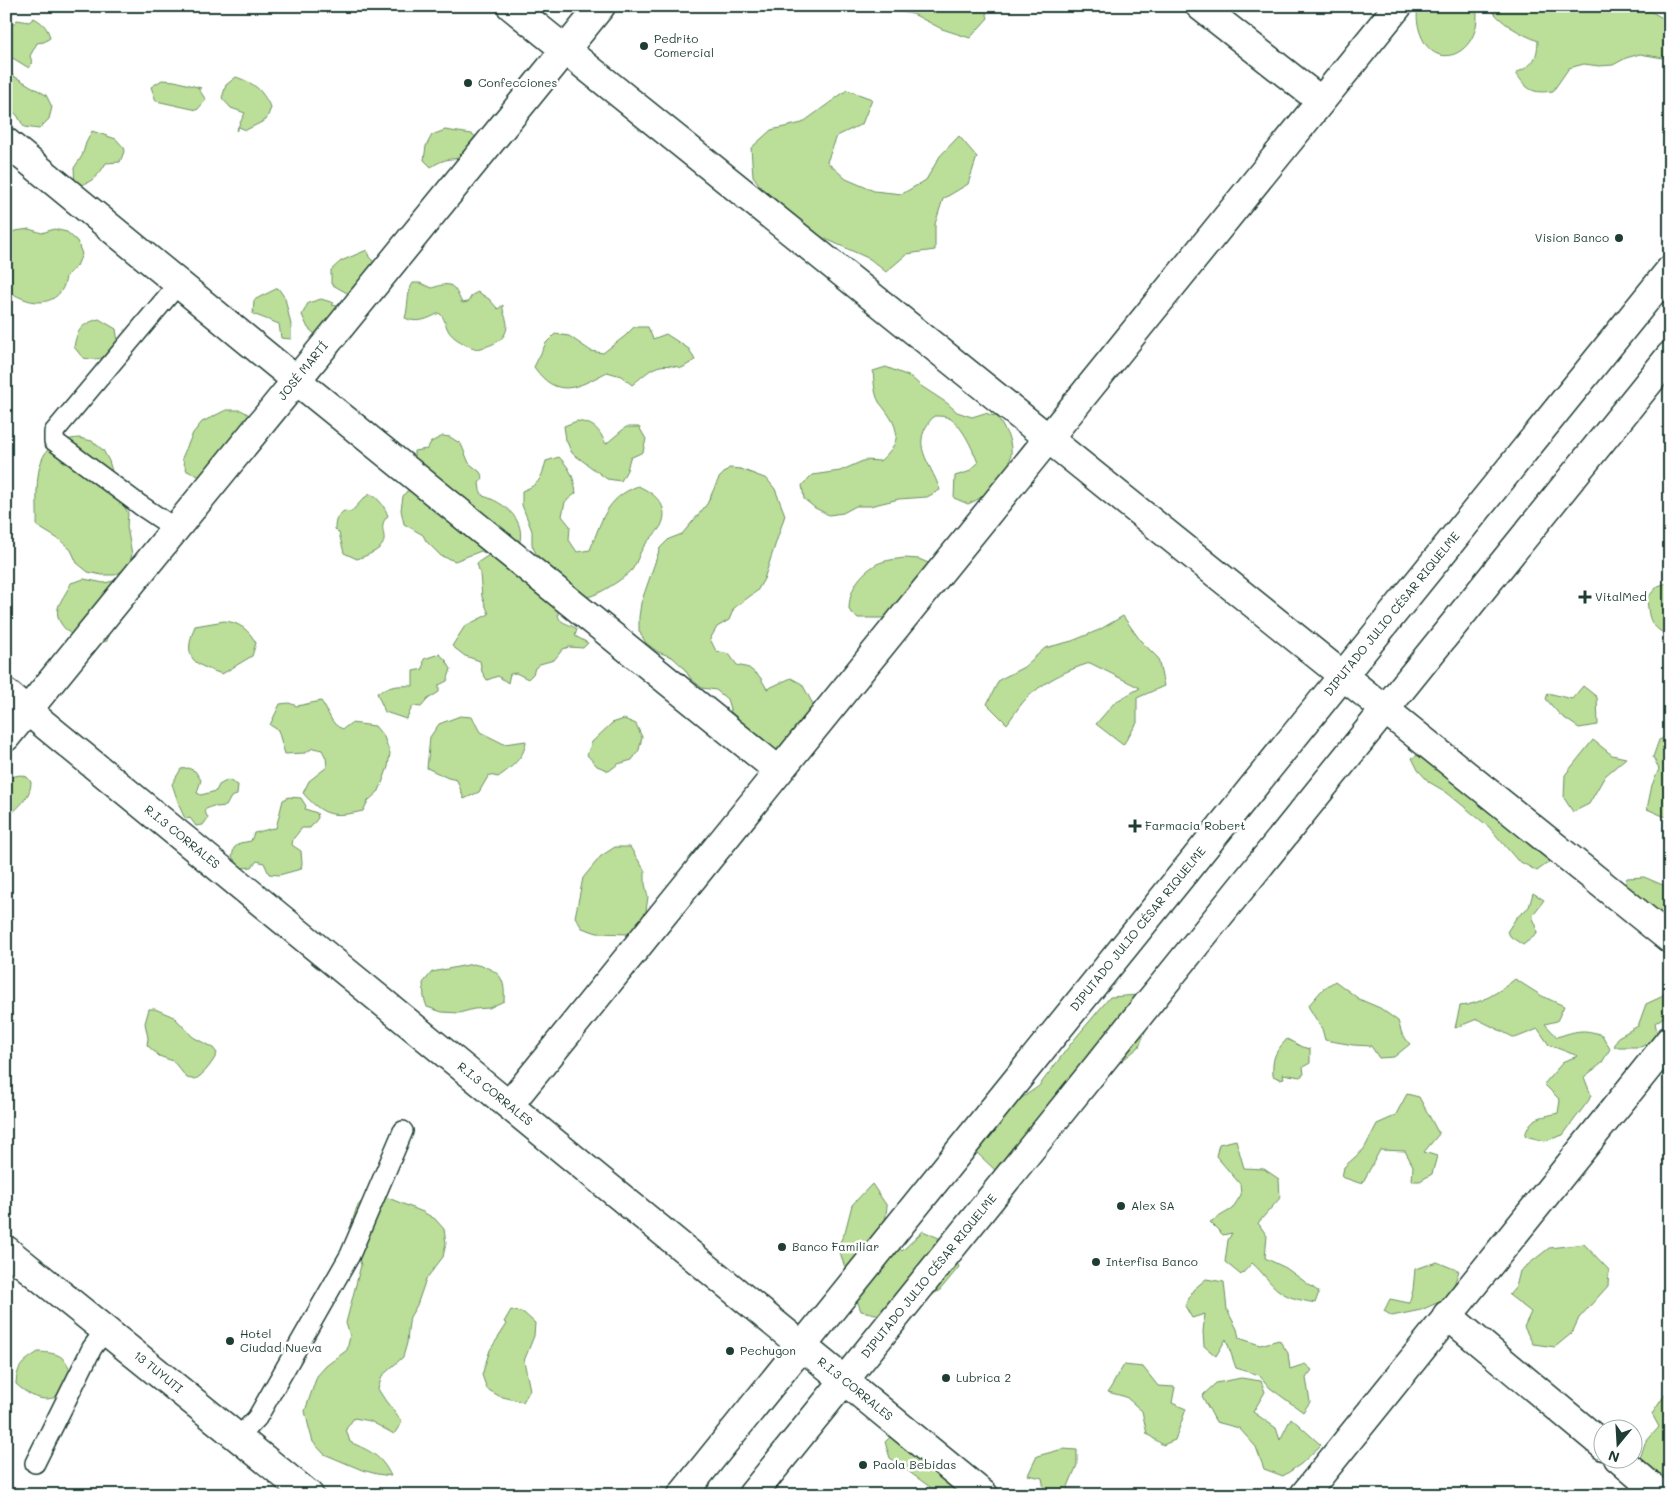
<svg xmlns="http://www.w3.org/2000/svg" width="1676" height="1501" font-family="Mali,sans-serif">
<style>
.green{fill:#bbde98;stroke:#6d8e66}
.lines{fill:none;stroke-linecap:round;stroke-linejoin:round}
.service-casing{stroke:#1f3d34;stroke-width:22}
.minor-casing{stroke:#1f3d34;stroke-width:31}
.tertiary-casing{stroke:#1f3d34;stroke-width:31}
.service{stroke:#fff;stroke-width:19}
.minor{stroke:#fff;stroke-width:28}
.tertiary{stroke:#fff;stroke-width:28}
.poi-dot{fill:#1f3d34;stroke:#fff;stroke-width:2}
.labels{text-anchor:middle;stroke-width:5;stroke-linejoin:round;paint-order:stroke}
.poi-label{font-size:12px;fill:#1f3d34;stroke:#fff;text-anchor:start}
.street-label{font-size:12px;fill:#1f3d34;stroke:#fff}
</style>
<rect width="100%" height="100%" fill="#fff"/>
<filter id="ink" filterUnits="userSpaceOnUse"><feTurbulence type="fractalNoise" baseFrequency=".02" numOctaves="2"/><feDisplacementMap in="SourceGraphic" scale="10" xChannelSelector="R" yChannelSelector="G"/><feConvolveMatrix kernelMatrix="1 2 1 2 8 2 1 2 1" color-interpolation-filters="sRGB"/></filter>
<g filter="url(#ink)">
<!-- green -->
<path class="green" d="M874,6H984L988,18L970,38L942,29L913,14L880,9Z
M1419,6H1476C1485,53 1432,78 1419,29C1417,22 1416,13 1419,6Z
M1489,6H1625L1634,10L1650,11L1670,22V55L1663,58L1640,54L1626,58L1613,65L1599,66L1584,64L1569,68L1553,91C1532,94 1527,90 1516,73C1533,65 1537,60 1538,41C1521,34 1499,23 1489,6Z
M34,18C43,23 48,28 50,38L44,42L37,43L30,56L32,62L29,68L6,54V32L17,20L29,22Z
M6,69L12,75L46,95L52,107L49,119L39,129L24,127L17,115L6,106Z
M236,77C256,84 261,89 271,108L266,120L246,130L239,127L236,131L245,113L231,108L222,98L226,85Z
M162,80L175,81L201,88H198L206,100L197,110L156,101L151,87Z
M847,90L872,99L862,124L837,136L827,162L846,179L874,191L902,194L926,180L940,156L959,136L977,157L968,184L943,199L935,224V250L907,254L886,272L870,259L817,235L769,199L753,176L751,148L771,130L802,123Z
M445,130L472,134L484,143L469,159C452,158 445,158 431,167L424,160L426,146L432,135Z
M92,131L116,139L125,149L120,162L106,163C98,177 91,183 75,187L74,168L82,156L86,143Z
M29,229L42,233L54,229L67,232L77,241L82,254L77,266L66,276C64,299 44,307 24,299C19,297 11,294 8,289C4,282 6,245 6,235L15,231Z
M367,250L369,257L379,267L356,298L331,284V270L341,261Z
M413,283H420L432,288C452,281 453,284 462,303L468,302L472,295L478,292L489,299L498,309L503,305C502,312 507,318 507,325C507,341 490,346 477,349C468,346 452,339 448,330C444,322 445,318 439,313C428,319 417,324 405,318C409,306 406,293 413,283Z
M278,288L285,298L291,325V339L281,338L279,324L253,314L254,300Z
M321,299L334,303L332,305L347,308L318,337L308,328L302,315L308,303Z
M99,319L116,329L118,342C107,358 102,361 83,358L74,347C77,330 81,324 99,319Z
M634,327H648L653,339L666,334L689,349L695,360L682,368C656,361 652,369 632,385L621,376L607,372C577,388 557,400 534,367L546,343L555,334L569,336L591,351L603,353L625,336Z
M886,367L911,377L921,386L947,403L957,412L972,417L985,413L998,417C1001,425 1008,433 1010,442C1017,469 991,495 968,504L954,498L955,476L968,472L978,463C973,450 961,421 946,417C943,416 938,416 934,416C908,445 930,460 940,490L927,497L899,499L870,506H856L843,513L829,515L815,508L804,499L802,485L812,475L840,471L865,460L880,461C899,444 902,433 886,411C884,408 881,405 879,402C874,393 874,381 873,371Z
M226,410H241L253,417L201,477L187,471L182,458L193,433L202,422Z
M577,421C595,424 598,428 606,444L626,427H639L646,439L643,452L630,458L627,470L621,481L607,479L572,453L566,440L564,426Z
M443,436L450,437L461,444L469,463L480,472L483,478L479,483L480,490L483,496C504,502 527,520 519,545L559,607C555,624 565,621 577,629L575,636L588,643L583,648L569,647L563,649L554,660L540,664L535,668L533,674L528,679L516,673L510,674L508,683L498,676L487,680L482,672L480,661L465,656L452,646L465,626L489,614L482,597L480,574L477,563L489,555L481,551L455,561L441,556L426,541L423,535L404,524L401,510L403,496L407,491L414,490V451L427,449L431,442Z
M79,438L92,441L103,450L109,461L121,501L128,513L127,527L132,554L129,567L115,575H102L88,572L77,563L71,550L60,540L37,526C38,503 32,460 52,446C60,440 69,439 79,438Z
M559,457C570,468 574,477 576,493L565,502L562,516L570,526L569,540L577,552L590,550C602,520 606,498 638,486C654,493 671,506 661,526C657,533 649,539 644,546C639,553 637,563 632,570C625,578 596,597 586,597C569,597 554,581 540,572L538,558L532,545V531L522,505V491C540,484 541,479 546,461Z
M729,468L741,469L767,479L775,489L785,515L764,579L757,591L734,608L729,620L717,627L710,639L716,651L729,654L737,665L749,668L760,677L767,689L791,678L802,684L820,717L785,753L772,751L760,745L753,732L731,712L727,699L716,690L702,688L691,679L683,667L672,657L658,652L646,643L639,631V617L641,603L660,548L669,539L682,534L699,514L707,504L719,478Z
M370,494C379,498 385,507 388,516C371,532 405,543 357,559L344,553L339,533L335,529C335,520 337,516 344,511L351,512L364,498Z
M905,558L919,559L933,565L887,618H858L849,610C849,590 859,574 877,564C885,560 897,559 905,558Z
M84,579L104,583L118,580L107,641L88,646C74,637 48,622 61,601C64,595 68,590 71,583Z
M1670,582V637C1649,625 1649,621 1647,598L1658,586Z
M1123,616L1140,640L1158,658L1164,686L1137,698V723L1123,745L1096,724L1115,702L1140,688L1090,663C1066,670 1041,683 1024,701C1018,708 1013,716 1007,724L987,704L999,680L1024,667L1045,648L1072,641L1099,630Z
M224,621C239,622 249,630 256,643L252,656L222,674C193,664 182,659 195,626Z
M439,654L445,659L451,669L447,681L439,685V692L428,699L421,707L413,706L406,719L385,712L377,693C389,686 399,685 413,686V671L423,669L424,659Z
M1583,686L1597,697L1598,725L1579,728L1560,715L1546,699L1548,693L1572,699Z
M321,701C329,711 330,725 343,729L351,723L375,726L384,737L390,753L388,767L379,791L368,801L363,811C333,818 323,816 303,793L309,781L327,767L326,758L322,750L313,748L305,753L285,754L278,730L270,725L280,704L289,703L297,706Z
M460,716L472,717L480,732L504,744L526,741C525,757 511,768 498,777L489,775L479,792L464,799L457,780L448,778L427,768L430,737L439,724Z
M624,719L636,724L642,737L639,750L632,760L618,764L609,771L597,766L587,755L592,742L612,723Z
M1670,735V817L1663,816L1647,809L1652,785L1659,769L1653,757L1659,740Z
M1593,740L1612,755L1626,758L1605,776L1589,804L1573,812L1564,798L1565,775Z
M1432,748L1543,852L1549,862L1537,871L1517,860L1489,827L1446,792L1429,782L1418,770L1412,758Z
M188,768L195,771L201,780L197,793L201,795L216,791L219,785L228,780L238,785L237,795L231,797L226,806L217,807L213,806L204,810L208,818L203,825L196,826L190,818L186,819C181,814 175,792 172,784L181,769Z
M20,775L27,777L31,782C31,798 17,808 6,819V783L10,777Z
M289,797L301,798L306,806L305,809L317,813L318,818L310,828H302L293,839L292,845L301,851L302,863L301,869L279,875L269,874L264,863L257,861L252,867L241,868L232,857L234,848L240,843L251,841L254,833C262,832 268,828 276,828L283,800Z
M615,847H630L645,871V884L648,897L646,911L641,924L628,934L597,933L582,928L575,917L583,878L601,856Z
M1644,877L1670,888V910L1656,917L1623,892L1627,878Z
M1533,893L1544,900L1532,916L1536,925L1537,934L1523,945L1511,937L1507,932L1516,918L1529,907Z
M473,964C497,969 506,975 504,1001L489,1008L474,1009L459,1013L442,1012L427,1007L424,998L423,983L432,972Z
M1515,979L1542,996L1564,1006L1557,1021L1545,1024L1557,1037C1576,1031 1583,1028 1602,1035L1610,1049L1601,1064L1584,1077L1591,1095L1589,1100L1563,1135L1545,1141L1525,1136C1530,1116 1540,1118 1558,1113L1560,1100L1544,1084L1564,1061L1578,1056L1549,1045L1538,1029L1515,1038L1477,1019L1455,1028L1460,1006C1481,1004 1499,992 1515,979Z
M1335,981L1359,999L1380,1008L1398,1021L1402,1034L1410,1044L1394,1057L1379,1058L1371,1046L1353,1045L1325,1040L1322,1029L1308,1006L1323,989Z
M1670,988V1013L1655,1023L1659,1040L1640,1047H1614L1618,1037L1638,1026L1646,1004L1659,998Z
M1138,995L1149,1021L1139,1047L1118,1064L1091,1078L996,1171L975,1151L1016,1102L1039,1086L1073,1041L1110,997Z
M149,1009H155L174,1017L193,1037L213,1048L217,1053C215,1060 202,1077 195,1079C193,1079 189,1079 187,1078L173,1061L159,1056L147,1045L148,1038L145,1023Z
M1287,1039L1302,1047L1310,1049V1063L1303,1067L1304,1074L1300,1077L1283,1074L1284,1078L1280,1079L1273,1076C1272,1057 1275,1052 1287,1039Z
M1407,1094L1419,1097L1439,1134L1424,1152L1437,1156L1432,1174L1420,1181H1412L1413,1166L1405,1151L1380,1150L1362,1184L1342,1177L1344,1167L1364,1149L1377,1124L1395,1116Z
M1236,1140L1244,1168L1264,1169L1279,1179L1280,1198L1258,1223L1267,1236L1265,1258L1286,1268L1319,1292L1315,1303C1306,1301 1292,1299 1284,1294C1272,1288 1263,1272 1252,1263L1241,1275L1225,1262L1228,1240L1232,1233L1223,1235L1210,1222L1232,1209L1241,1195L1240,1184L1216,1156L1219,1144Z
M872,1184L887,1206L884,1232L902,1251L923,1231L948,1242L959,1267L940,1290L916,1305L890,1317L861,1311L847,1274L838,1246L845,1232L852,1205Z
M381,1195L423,1212L435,1219L444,1229L446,1243L443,1257L426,1279L417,1305L410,1317L408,1330L407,1343L403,1357L382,1376L378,1389L385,1400L402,1422L394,1434L370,1421L354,1418L346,1429L350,1442C370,1451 381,1455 391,1476L377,1474L362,1470L324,1454L313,1442L309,1428L305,1411L317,1376L326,1366L347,1350L350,1336L346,1323L361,1265L352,1235V1222L357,1207L366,1196Z
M1584,1244L1609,1270L1608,1286L1579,1318L1572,1333L1555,1347L1533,1344L1524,1327L1531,1312L1509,1295L1516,1287L1520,1271L1549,1248Z
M1437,1262L1459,1271L1454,1285L1444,1300L1421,1310L1392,1316L1384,1311L1390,1299L1409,1303L1413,1290L1415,1269Z
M1206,1279L1224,1282L1227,1310L1237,1329L1239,1338L1260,1345L1279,1340L1288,1353L1290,1369L1305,1364L1312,1370L1306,1378L1310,1402L1303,1412L1270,1388L1259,1375L1236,1368L1226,1339L1216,1356L1204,1346L1203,1331L1205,1314L1192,1318L1185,1306L1193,1290Z
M511,1310L524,1313L535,1323L534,1336L524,1361L530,1390L523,1402L499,1396L487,1389L482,1375L486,1362L490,1350L507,1324L504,1322Z
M38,1352C60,1353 67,1356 72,1378C58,1407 37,1403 16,1384C17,1365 23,1362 38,1352Z
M1124,1365L1143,1367L1158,1386L1175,1387L1172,1403L1186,1409L1175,1440L1163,1445L1147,1434L1142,1411L1126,1397L1108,1392Z
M1241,1378L1261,1381L1265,1392L1253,1412L1276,1428L1280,1440L1291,1418L1321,1445L1301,1464L1283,1476L1264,1469L1256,1447L1239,1428L1216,1422L1202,1396L1216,1383Z
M1670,1387V1495L1651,1479L1640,1458L1645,1443L1659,1427L1652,1414Z
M893,1434L927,1448L918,1460L933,1468L968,1482L959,1495H941L890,1458L885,1442Z
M1063,1449L1077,1450V1465L1067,1489L1086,1490L1092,1495H1045L1042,1478L1028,1475L1037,1456Z"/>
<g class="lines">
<!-- service casing -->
<g class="service-casing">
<path id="service" d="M176,529L140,505L54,441V432L178,284
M238,1438L257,1418L350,1255L403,1131
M35,1463L92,1348L105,1330"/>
</g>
<!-- minor casing -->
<g class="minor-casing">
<path id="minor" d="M511,6L1670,939
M1200,6L1321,101
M6,142L296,380L779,771
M6,693L984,1495
M6,737L601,6
M509,1105L1398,6
M6,1250L309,1495
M1447,1315L1604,1446
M1618,1458L1661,1495
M1304,1495L1670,1040"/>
</g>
<!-- tertiary casing -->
<g class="tertiary-casing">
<path id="tertiary" d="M682,1495L1670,270
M752,1495L1670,356"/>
</g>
<!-- service -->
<use href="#service" class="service"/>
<!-- minor -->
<use href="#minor" class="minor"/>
<!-- tertiary -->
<use href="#tertiary" class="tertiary"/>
</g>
</g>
<!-- markers -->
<g class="poi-dot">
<circle cx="644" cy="46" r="5"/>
<circle cx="468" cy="83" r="5"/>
<circle cx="1619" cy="238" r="5"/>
<path d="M1582.5 589.5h5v5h5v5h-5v5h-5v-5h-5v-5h5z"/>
<path d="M1132.5 818.5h5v5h5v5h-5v5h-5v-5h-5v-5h5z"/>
<circle cx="1121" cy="1206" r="5"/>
<circle cx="782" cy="1247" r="5"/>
<circle cx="1096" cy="1262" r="5"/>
<circle cx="230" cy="1341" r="5"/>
<circle cx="730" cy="1351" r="5"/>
<circle cx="946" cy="1378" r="5"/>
<circle cx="863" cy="1465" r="5"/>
</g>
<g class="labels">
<!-- poi labels -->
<g class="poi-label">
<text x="654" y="43">Pedrito<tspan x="654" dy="14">Comercial</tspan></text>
<text x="478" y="87">Confecciones</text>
<text x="1609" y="242" text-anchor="end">Vision Banco</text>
<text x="1595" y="601">VitalMed</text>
<text x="1145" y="830">Farmacia Robert</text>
<text x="1131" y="1210">Alex SA</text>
<text x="792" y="1251">Banco Familiar</text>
<text x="1106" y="1266">Interfisa Banco</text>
<text x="240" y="1338">Hotel<tspan x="240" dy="14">Ciudad Nueva</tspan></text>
<text x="740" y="1355">Pechugon</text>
<text x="956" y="1382">Lubrica 2</text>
<text x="873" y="1469">Paola Bebidas</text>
</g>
<!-- street labels -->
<g class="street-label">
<text transform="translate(303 371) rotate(-51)" y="4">JOSÉ MARTÍ</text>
<text transform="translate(1392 614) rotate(-51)" y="4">DIPUTADO JULIO CÉSAR RIQUELME</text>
<text transform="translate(182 837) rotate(39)" y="4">R.I.3 CORRALES</text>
<text transform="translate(1138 929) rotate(-51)" y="4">DIPUTADO JULIO CÉSAR RIQUELME</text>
<text transform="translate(495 1094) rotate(39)" y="4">R.I.3 CORRALES</text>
<text transform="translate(929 1276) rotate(-51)" y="4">DIPUTADO JULIO CÉSAR RIQUELME</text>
<text transform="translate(158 1372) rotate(39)" y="4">13 TUYUTI</text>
<text transform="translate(855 1389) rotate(39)" y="4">R.I.3 CORRALES</text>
</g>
</g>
<!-- margin -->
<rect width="1676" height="1501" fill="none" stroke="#fff" stroke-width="25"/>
<rect x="12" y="12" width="1651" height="1476" fill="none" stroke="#1f3d34" stroke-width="2" filter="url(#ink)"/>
<!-- north arrow -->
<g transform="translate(1618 1444) rotate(198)"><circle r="24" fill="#ffffff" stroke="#a5b1ae"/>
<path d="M0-4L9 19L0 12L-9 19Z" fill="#1f3d34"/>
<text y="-8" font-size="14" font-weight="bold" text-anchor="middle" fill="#1f3d34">N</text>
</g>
</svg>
